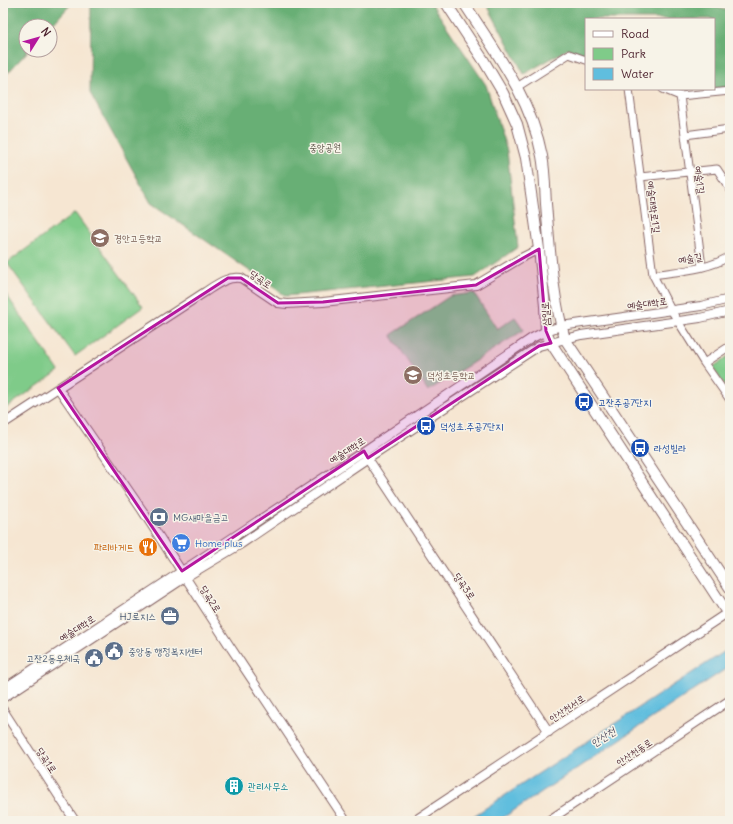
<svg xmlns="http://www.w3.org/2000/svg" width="733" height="824" font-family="Delius,'Poor Story',sans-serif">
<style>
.green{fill:#7fcb89;stroke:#64755a}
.forest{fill:#67af75;stroke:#586750}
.water{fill:#60bede;stroke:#556e84}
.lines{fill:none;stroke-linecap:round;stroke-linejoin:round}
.minor-casing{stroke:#866565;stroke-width:9}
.tertiary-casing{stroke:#866565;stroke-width:10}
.secondary-casing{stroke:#866565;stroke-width:12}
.minor{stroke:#fff;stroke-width:7}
.tertiary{stroke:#fff;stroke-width:8}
.secondary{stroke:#fff;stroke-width:10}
.marked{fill:#b5179e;fill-opacity:0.2;stroke:#b5179e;stroke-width:3;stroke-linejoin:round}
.labels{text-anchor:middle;stroke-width:3;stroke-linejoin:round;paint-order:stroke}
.park-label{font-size:10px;fill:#5a5347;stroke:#f7f3e8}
.street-label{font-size:10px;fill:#4a1f2b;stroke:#f7f3e8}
.education-label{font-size:10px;fill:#785e54;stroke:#f7f3e8;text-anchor:start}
.transit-label{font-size:10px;fill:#164399;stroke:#f7f3e8;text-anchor:start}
.service-label{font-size:10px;fill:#4e5e75;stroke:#f7f3e8;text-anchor:start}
.shop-label{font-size:10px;fill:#366cbe;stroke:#f7f3e8;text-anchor:start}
.food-label{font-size:10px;fill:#c56008;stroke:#f7f3e8;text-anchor:end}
.culture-label{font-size:10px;fill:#0d838f;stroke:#f7f3e8;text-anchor:start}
.water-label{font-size:11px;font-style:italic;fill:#514f61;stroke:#f7f3e8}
</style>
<rect width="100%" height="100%" fill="#f7f3e8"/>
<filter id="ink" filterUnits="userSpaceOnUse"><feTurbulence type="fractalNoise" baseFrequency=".025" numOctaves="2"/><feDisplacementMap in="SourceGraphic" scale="8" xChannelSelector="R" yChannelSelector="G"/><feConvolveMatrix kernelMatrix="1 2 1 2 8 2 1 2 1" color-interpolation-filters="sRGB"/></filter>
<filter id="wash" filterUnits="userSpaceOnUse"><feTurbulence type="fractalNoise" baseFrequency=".012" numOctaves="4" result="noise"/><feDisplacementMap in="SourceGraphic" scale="16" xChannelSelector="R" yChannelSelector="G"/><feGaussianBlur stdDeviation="0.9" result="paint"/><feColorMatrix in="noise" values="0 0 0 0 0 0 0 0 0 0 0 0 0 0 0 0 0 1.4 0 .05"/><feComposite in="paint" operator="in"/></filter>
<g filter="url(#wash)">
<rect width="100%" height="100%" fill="#f6e6d2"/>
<!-- green -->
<path class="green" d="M75,213L143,307L75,356L7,263Z
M3,290L59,371L3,410Z
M474,293L497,329L515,317L524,330L428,391L391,335L450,296Z
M730,355V393L713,368V367Z"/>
<!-- forest -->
<path class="forest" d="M3,3H72L50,27L26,26V50H29L3,78Z
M91,3H431L486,85L507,151L518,247L475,277L286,296L151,203L90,93Z
M486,3H703L725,10L730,8V87L714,89V19H586V56L568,49L524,74Z"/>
<!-- water -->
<path class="water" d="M730,648V666L504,817L498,821H466Z"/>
</g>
<g filter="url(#ink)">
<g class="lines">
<!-- minor casing -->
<g class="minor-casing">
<path id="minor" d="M517,87L569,54L586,60
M629,89L653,275L671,310L704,363L730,400
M663,89L680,96L730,91
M680,96L702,267
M685,135L730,129
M640,177L717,169L730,189
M653,275C678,271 708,270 730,256
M704,363L730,346"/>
</g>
<!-- tertiary casing -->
<g class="tertiary-casing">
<path id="tertiary" d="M58,388L142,510L229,645L346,821
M3,424L205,292C216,285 227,276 241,278L278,303L287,304L323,302L476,285L521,258L539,249
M365,454L549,732
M3,689L364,451L532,338L546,331L561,326L701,306L730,299
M3,698L186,577L241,544L368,458L539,346L581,335L700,318L730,311
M3,710L75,821
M414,821L730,611
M548,821L730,700"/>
</g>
<!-- secondary casing -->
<g class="secondary-casing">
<path id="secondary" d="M446,3L484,61L503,93L517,124L526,158L539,249L545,306L546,331L551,343L730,617
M464,3C495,51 531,98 542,156C545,171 545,188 546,204C550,249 552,295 565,339L730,588"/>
</g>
<!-- minor -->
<use href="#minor" class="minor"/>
<!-- tertiary -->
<use href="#tertiary" class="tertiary"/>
<!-- secondary -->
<use href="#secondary" class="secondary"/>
</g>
</g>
<!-- marked area -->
<path class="marked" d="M539,249L546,331L551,343L539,346L368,458L364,451L182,571L58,388L228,278H241L278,303L323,302L476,285Z"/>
<!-- icons -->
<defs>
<g id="school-disc" transform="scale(1)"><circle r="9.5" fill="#8d6e63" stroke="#f7f3e8"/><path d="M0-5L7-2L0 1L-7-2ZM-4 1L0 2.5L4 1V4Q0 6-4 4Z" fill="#fff"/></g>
<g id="bus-disc" transform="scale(1)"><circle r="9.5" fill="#1a4fb4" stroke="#f7f3e8"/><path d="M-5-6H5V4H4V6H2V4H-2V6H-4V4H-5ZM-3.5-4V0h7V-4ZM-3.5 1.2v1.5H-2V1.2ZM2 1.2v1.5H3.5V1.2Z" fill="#fff"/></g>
<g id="bank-disc" transform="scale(1)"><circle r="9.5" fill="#5c6f8a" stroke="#f7f3e8"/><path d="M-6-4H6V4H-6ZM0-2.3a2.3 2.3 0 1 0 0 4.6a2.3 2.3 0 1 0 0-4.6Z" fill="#fff"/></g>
<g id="supermarket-disc" transform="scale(1)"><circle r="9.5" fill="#3f7fe0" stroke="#f7f3e8"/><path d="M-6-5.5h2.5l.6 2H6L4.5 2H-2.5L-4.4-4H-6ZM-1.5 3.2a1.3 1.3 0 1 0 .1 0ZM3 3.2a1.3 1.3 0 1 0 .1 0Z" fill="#fff"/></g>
<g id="restaurant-disc" transform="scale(1)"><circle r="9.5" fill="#e8710a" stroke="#f7f3e8"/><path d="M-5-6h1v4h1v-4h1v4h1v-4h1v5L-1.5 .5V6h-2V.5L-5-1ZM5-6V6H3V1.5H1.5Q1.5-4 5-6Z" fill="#fff"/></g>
<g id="office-disc" transform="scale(1)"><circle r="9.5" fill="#5c6f8a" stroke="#f7f3e8"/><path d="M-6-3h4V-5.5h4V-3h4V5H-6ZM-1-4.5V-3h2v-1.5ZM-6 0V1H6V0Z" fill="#fff"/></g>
<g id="civic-disc" transform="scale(1)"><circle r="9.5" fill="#5c6f8a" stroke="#f7f3e8"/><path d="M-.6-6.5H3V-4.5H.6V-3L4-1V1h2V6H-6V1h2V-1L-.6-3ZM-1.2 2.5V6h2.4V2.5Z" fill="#fff"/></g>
<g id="building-disc" transform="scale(1)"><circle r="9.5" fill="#0f9aa8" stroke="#f7f3e8"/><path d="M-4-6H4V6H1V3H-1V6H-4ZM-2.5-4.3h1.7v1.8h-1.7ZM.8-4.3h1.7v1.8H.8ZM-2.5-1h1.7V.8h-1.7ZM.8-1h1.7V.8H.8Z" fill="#fff"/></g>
</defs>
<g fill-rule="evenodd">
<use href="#school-disc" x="100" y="238"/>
<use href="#school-disc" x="413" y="375"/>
<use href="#bus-disc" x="584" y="402"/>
<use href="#bus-disc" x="426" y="426"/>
<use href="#bus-disc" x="640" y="448"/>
<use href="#bank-disc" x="159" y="517"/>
<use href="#supermarket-disc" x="181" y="543"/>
<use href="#restaurant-disc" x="148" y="547"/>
<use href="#office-disc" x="170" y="616"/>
<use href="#civic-disc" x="114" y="651"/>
<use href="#civic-disc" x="94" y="658"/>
<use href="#building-disc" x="234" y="786"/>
</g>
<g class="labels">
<!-- park labels -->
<g class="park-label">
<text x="325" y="151">중앙공원</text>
</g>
<!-- street labels -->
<g class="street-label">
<text transform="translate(700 180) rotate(82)" y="4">예술1길</text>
<text transform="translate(654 207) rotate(83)" y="4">예술대학로1길</text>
<text transform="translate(690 258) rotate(-11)" y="4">예술길</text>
<text transform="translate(261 279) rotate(34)" y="4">당곡로</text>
<text transform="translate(647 303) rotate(-8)" y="4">예술대학로</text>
<text transform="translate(545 314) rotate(-93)" y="4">삼일로</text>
<text transform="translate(347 450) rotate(-33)" y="4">예술대학로</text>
<text transform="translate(465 586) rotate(56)" y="4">당곡3로</text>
<text transform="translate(211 599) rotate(58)" y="4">당곡2로</text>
<text transform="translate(77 628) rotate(-33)" y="4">예술대학로</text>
<text transform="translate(567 708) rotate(-34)" y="4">안산천서로</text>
<text transform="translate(634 752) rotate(-34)" y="4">안산천동로</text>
<text transform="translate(47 760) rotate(57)" y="4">당곡1로</text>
</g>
<!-- education labels -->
<g class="education-label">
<text x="114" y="242">경안고등학교</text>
<text x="427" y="379">덕성초등학교</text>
</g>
<!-- transit labels -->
<g class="transit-label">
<text x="598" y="406">고잔주공7단지</text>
<text x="440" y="430">덕성초.주공7단지</text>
<text x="654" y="452">라성빌라</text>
</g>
<!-- service labels -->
<g class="service-label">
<text x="173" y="521">MG새마을금고</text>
<text x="156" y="620" text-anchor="end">HJ로지스</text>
<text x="128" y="655">중앙동 행정복지센터</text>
<text x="80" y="662" text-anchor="end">고잔2동우체국</text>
</g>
<!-- shop labels -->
<g class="shop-label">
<text x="195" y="547">Home plus</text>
</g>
<!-- food labels -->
<g class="food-label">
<text x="134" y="551">파리바게트</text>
</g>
<!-- culture labels -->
<g class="culture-label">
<text x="248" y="790">관리사무소</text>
</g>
<!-- water labels -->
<g class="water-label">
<text transform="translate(603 737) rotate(-33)" y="4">안산천</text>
</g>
</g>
<!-- margin -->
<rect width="733" height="824" fill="none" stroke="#f7f3e8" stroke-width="16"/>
<!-- legend -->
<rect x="585" y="18" width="130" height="72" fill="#f7f3e8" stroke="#b29e9c"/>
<rect x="593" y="31" width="20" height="6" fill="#ffffff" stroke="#b29e9c"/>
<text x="621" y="38" font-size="12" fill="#4a1f2b">Road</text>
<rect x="593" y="48" width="20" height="12" fill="#7fcb89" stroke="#b29e9c"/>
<text x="621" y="58" font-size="12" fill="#4a1f2b">Park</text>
<rect x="593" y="68" width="20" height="12" fill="#60bede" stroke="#b29e9c"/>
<text x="621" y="78" font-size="12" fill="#4a1f2b">Water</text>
<!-- north arrow -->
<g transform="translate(38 38) rotate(53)"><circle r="19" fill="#f7f3e8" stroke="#b29e9c"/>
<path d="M0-3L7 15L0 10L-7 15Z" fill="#b5179e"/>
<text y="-6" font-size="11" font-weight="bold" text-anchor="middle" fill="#4a1f2b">N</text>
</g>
</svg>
